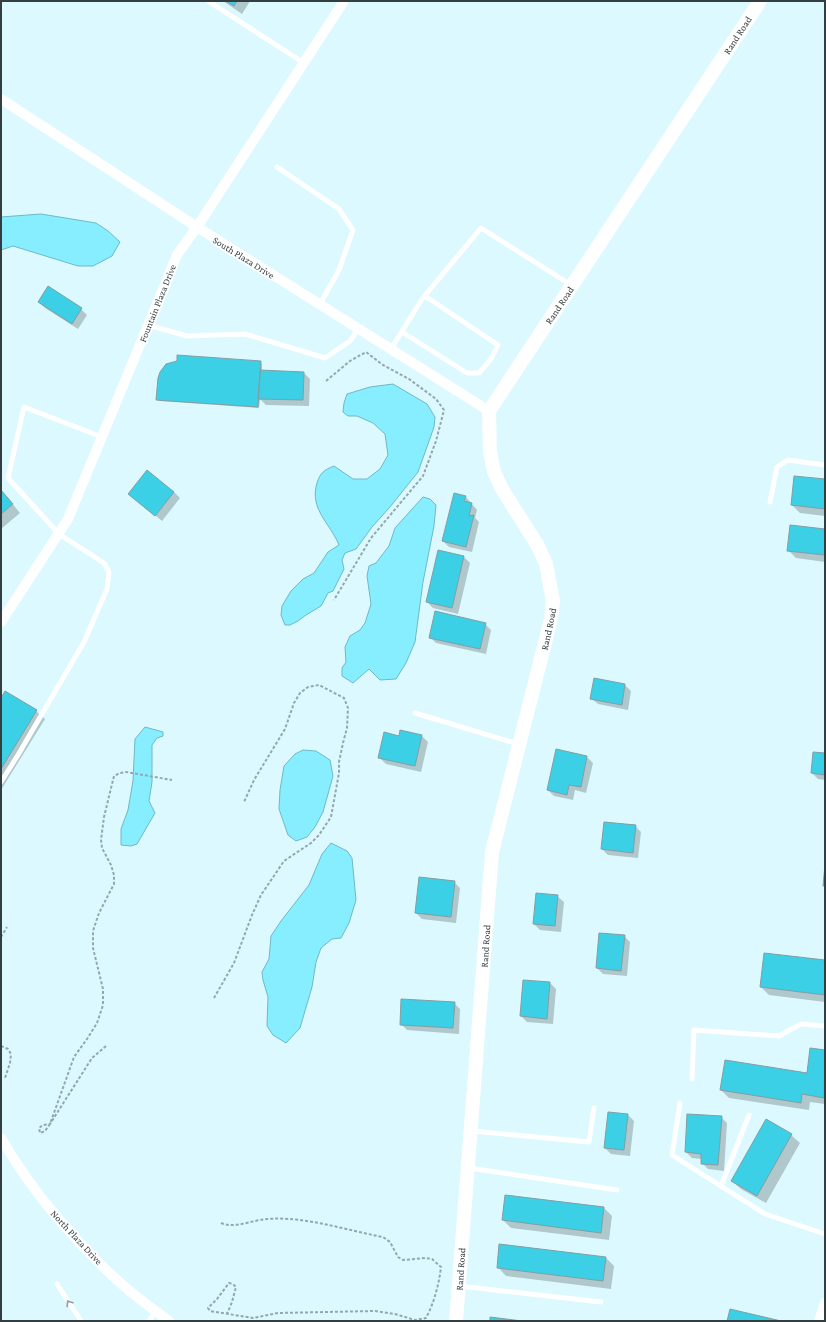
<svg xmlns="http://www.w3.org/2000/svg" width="826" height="1322" font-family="'Crimson Pro',serif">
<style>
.water{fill:#87eeff;stroke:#6eb9c6}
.shadow{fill:#0003}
.building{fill:#3bd0e5;stroke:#829ea3}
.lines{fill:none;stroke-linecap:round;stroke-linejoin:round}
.path{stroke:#93a8ad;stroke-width:2;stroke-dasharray:3 2;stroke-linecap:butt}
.lane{stroke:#fff;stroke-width:5}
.street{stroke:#fff;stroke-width:10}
.secondary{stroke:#fff;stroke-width:14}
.oneway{stroke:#999ea0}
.labels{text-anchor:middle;stroke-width:4;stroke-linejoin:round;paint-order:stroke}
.street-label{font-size:10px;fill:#333e41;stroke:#fff}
</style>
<rect width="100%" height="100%" fill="#dcf9ff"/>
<!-- water -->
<path class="water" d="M41,214L96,223L108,231L120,242L112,256L93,266H78L13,246L1,250V217Z
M393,384L427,404L435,417L434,427L418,472L390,507L372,527L356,549L345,553L342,560L344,569L333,591L328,593L321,606L306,615L298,621L290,625H285L281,615L282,606L291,591L303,579L314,573L328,552L339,545C330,523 309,509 317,483C320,473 324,470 334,466L353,479H367L380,469L388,455L385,434L373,423L357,416H348L343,412L344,403L347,394L370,387Z
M423,497L430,499L436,505L434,526L423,582L415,642L406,663L396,679L380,680L369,669L353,683L342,676V668L346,662L345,647L350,636L360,630L365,623L371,604L367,576L369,566L376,563L389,546L395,528Z
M145,727L163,732V736L157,738L152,745V782L149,801L155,813L137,844L131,846L121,845V829L128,810L133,781L135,739Z
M303,750L316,751L330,760L333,776L323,812L315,827L307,837L296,841L288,835L279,809L280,790L284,766L295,754Z
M331,843L347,851L352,858L356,900L349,923L341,938L332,939L321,948L316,962L312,987L300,1028L286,1043L273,1035L267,1026L268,997L263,980L262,972L269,959L271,936L281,921L309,885L322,854Z"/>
<!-- shadow -->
<path class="shadow" d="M223,1H250L242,14Z
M39,302L81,309L87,315L78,329L45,308Z
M260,362L262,364V371L304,373L310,379L309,406L266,405L260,399L259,408L159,401L158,399Z
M825,480V516L800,513L792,505Z
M1,490L20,513L1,529Z
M174,492L180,498L162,521L129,494Z
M465,496L477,510L475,518L479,522L472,552L449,547L443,541Z
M825,530V562L796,558L788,550Z
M439,551L464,557L470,563L458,614L433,608L427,602Z
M485,624L491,630L486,654L436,643L430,637Z
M595,679L625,685L631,691L628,710L598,704L591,698Z
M6,692L36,711L45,719L1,790V700Z
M422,736L428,742L421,772L386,764L380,758L400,737Z
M825,754V780L818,779L812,773Z
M587,757L593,763L586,793L575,790L573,800L554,796L548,790Z
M635,826L641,832L638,858L608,855L602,849Z
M454,882L460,888L456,923L422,919L416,913Z
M557,896L564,902L561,932L540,930L534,924Z
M624,936L630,942L627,976L603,974L597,968Z
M825,961V1002L769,995L761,987Z
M550,983L556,989L553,1024L527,1022L521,1016Z
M454,1003L460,1009L459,1034L407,1030L401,1024Z
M811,1049L825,1051V1104L810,1102L809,1110L729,1098L721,1090L807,1074Z
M628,1115L634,1121L630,1156L611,1154L605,1148Z
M721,1117L727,1123L724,1171L708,1169L702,1163V1159L692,1158L686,1152Z
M791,1135L800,1143L766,1203L741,1189L732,1181Z
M506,1196L604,1208L612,1216L609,1240L511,1228L503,1220Z
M606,1258L614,1266L611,1289L506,1276L498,1267Z"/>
<!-- building -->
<path class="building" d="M226,1H237L234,6Z
M48,286L82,308L72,324L38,302Z
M177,355L261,361L258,407L156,400L158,378L160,372L166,364L177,361Z
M260,370L304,372L303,400L258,399Z
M147,470L174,492L155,516L128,494Z
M794,476L825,479V509L791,505Z
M1,490L13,504L1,514Z
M454,493L466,496L464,501L472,503L469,516L474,515L466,547L442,541Z
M790,525L825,529V555L787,551Z
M438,550L464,556L452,608L426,602Z
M435,611L486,623L480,649L429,638Z
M594,678L625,684L622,705L590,699Z
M5,691L37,710L1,769V698Z
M400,730L422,735L415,766L378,758L384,732L399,736Z
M556,749L587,756L581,787L569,785L567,795L547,790Z
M813,752L825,753V775L811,773Z
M604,822L636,825L633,853L601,849Z
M825,865V886H823Z
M419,877L455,881L451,917L415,913Z
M536,893L558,895L555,926L533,924Z
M599,933L625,935L621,971L596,968Z
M764,953L825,960V995L760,987Z
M523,980L550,982L547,1019L520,1016Z
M401,999L455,1002L453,1028L400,1025Z
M810,1048L825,1050L824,1098L802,1094L801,1103L720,1090L725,1060L807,1073Z
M608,1112L628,1114L624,1150L604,1148Z
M687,1114L722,1116L718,1165L701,1164V1154L685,1152Z
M766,1119L792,1134L757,1196L731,1181Z
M505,1195L604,1207L601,1233L502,1220Z
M499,1244L606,1257L603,1281L497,1268Z
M730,1309L781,1321H727Z
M490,1317L522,1321H490Z"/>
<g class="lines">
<!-- path -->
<path class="path" d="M326,381L350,361L366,352L383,365L409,379L436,399L444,410L436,441L423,476L371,538L334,600
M1,937L7,927
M214,998L234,963L252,915L261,895L284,861L311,843L319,835L331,817L339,773V762L343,743L347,728L348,708L344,698L319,685L308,687L300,693L294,703L285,729L254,780L244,802
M1,1046L8,1049L11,1054L10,1063L5,1078
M106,1046L92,1058L50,1124L43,1125L39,1128L40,1133L45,1131L50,1124L74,1057L87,1039L97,1023L103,1005V989L93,948V931L99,913L114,884V875L111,865L102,848L101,840L104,817L114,776L120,773L126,772L172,780
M221,1223C235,1229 252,1220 267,1219C305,1216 345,1230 383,1237L390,1242L398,1257L403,1260L426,1258L432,1259L441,1267C439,1284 434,1303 426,1318L415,1320L395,1314L375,1311L278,1313L253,1318L210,1311L208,1308L217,1299L229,1283L233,1284L236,1287L232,1302L227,1314"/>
<!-- lane -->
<path class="lane" d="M208,1L304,63
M277,167L339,209L353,230L339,270L320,304
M148,325L187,336L245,334L325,358L350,341L358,329
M402,332L467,373H479L491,359L498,345L425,296
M391,349L422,299L481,228L571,285
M770,502L777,467L788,460L825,465
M415,713L518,744
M1,782L18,755L84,642L107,589L109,572L104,563L59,534L8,478L24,407L102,437
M692,1079L694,1030L779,1036L801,1024L825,1026
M680,1103L672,1155L765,1214L825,1234
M472,1131L589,1142L594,1108
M469,1168L617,1190
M721,1186L749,1115
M57,1284L81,1321
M459,1286L601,1302
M149,1321L156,1311"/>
<!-- street -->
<path class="street" d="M1,99L197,227L489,411
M1,622L68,519L177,255L197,227L344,1
M1,1138C32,1192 79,1247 125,1287C139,1299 154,1310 169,1321
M819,1321L825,1303"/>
<!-- secondary -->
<path class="secondary" d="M456,1321L492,852L551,619L553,601L546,564L538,546L502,489L494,472L490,451L489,411L760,1"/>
</g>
<!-- one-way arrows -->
<defs><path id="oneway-chevron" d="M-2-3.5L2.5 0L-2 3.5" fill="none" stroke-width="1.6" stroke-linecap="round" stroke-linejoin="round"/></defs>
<use class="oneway" href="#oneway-chevron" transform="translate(69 1303) rotate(-123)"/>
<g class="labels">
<!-- street labels -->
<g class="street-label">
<text transform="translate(737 35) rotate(-57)" y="4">Rand Road</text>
<text transform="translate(244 257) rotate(32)" y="4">South Plaza Drive</text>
<text transform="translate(157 303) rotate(-68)" y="4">Fountain Plaza Drive</text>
<text transform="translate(559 305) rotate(-56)" y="4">Rand Road</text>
<text transform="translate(548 629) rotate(-78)" y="4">Rand Road</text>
<text transform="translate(485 946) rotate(-86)" y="4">Rand Road</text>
<text transform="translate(77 1237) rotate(47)" y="4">North Plaza Drive</text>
<text transform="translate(460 1269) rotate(-86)" y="4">Rand Road</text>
</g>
</g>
<!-- border -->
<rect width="826" height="1322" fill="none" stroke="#333e41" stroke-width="4"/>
</svg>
